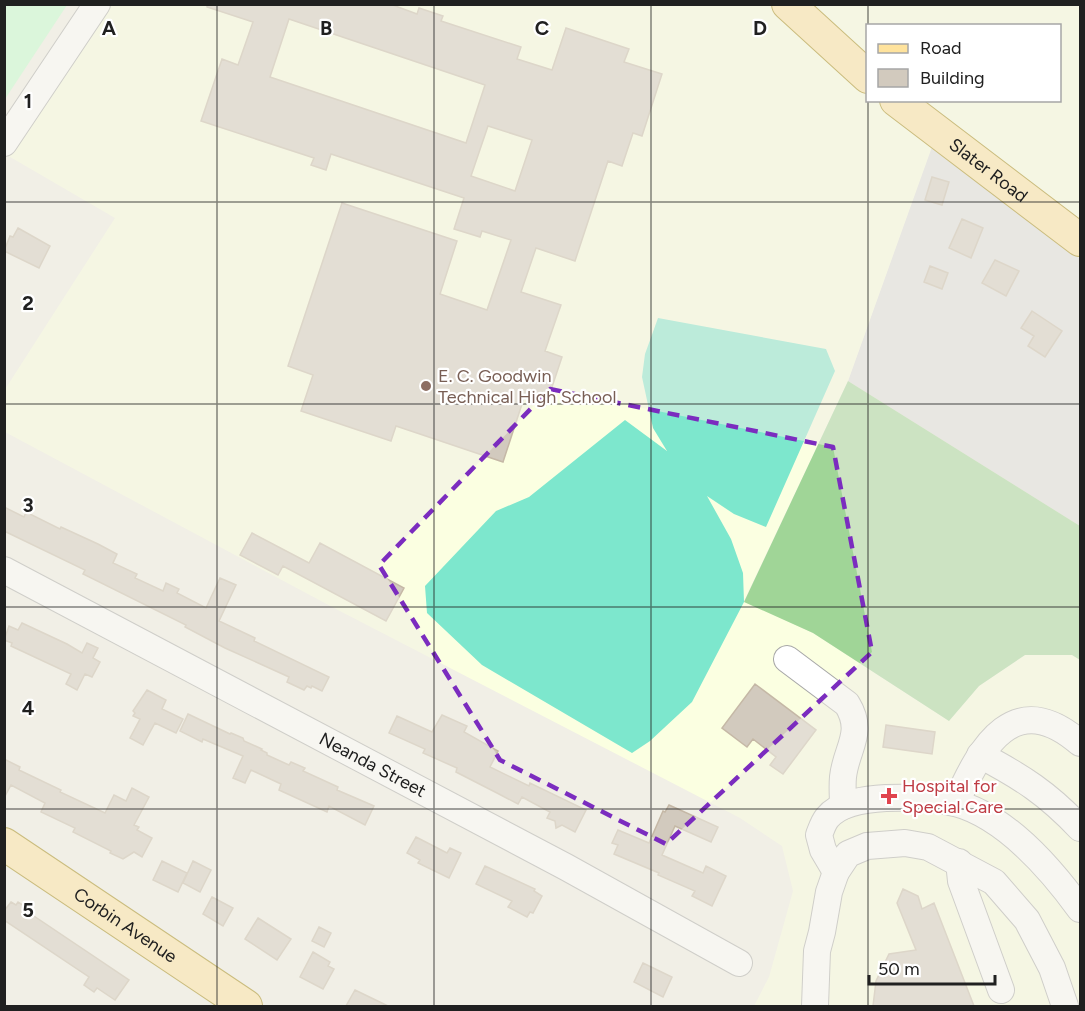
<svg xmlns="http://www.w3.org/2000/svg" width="1085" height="1011" font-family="Figtree,sans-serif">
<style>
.residential{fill:#dedddd}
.education{fill:#fbffe1;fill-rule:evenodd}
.forest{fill:#a0d597}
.park{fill:#c0ffce}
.pitch{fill:#7de7cd}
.building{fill:#d2cabe;stroke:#c5b8a6;stroke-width:1.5;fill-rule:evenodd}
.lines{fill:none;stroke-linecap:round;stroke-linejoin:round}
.minor-casing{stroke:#a7a7a7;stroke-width:28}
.major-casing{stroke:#9c7f00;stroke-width:34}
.minor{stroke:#fff;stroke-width:26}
.major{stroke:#ffe39d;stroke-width:32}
.marked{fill:none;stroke:#7b2cbf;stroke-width:4.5;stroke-dasharray:12 8;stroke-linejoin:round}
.grid{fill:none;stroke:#202020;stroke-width:1.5;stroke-opacity:0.55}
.education-dot{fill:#8d6e63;stroke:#fff;stroke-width:2}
.health-dot{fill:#e0444e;stroke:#fff;stroke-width:2}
.labels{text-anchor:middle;stroke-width:4.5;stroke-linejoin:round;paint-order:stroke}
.street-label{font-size:18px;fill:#202020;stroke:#fff}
.education-label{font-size:18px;fill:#785e54;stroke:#fff;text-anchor:start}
.health-label{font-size:18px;fill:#be3a42;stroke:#fff;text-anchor:start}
.grid-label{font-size:20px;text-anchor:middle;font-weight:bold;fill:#202020;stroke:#fff;stroke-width:4.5;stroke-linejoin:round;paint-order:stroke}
</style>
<rect width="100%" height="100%" fill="#f1efe6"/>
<!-- residential -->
<path class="residential" d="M931,148L1080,259V526L848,381Z"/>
<!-- education -->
<path class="education" d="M97,5H1080V226L937,133L848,381L744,601L813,633L949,721L979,686L1025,655H1073L1080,660V1006H754L769,977L793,891L782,846L740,818L336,609L5,432L4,391L115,218L5,154ZM868,26H1060V100H868Z"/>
<!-- forest -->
<path class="forest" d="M848,381L1080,526V660L1072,655H1025L979,686L949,721L813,633L744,602Z"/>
<!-- park -->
<path class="park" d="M5,5H67L5,99Z"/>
<!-- pitch -->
<path class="pitch" d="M658,318L826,349L835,371L766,527L734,514L707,496L731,539L743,573L744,602L692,702L650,741L632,753L482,665L427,613L425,586L496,511L529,497L625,420L667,451L653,428L642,377L645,354Z"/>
<!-- building -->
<path class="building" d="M207,4H390L417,14L419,8L443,16L441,21L521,47L517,59L552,70L566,28L629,49L624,62L662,74L642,136L633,133L622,166L608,161L575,261L536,248L521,292L561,305L545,351L562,357L546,405L524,398L503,462L396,426L391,441L301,411L313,375L288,366L342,203L457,241L440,294L487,310L511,240L482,231L480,237L454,229L464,198L331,154L326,170L311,165L314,158L201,121L222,59L238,65L253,22L207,7ZM289,19L485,85L466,143L270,77ZM488,126L532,140L515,191L471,176Z
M932,177L949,182L942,205L925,200Z
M962,219L983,228L971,258L949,248Z
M18,228L50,246L39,268L4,251L10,236L13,237Z
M995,260L1019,271L1006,296L982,283Z
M930,266L948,273L942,289L924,282Z
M1032,311L1062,331L1045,357L1028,346L1034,336L1021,328Z
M4,507L24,517L26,512L60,529L61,527L98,544L117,554L113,563L137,574L135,578L163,591L166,583L179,589L177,593L206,608L220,578L236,585L219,621L255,638L254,641L329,677L322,691L312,686L311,688L307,686L304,690L287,682L289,677L225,648L185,627L186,625L83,574L85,570L4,531Z
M252,533L309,563L320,543L404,588L386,621L283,566L278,575L240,555Z
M22,623L67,644L82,653L87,643L98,648L93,658L100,662L92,677L85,674L77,690L66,684L71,674L11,646L12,643L4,640L9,626L18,630Z
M755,684L816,730L783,774L770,765L776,757L753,739L747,747L722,728Z
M147,690L166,700L162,709L183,719L176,733L155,723L143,745L130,738L140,719L133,716L135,713L133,711Z
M188,714L230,734L231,733L243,738L244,741L262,749L261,750L267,753V755L289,765L291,762L305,768L303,771L338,787L337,790L374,806L365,825L329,806L327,812L279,790L281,784L251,770L245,783L233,778L243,756L203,739L202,742L180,731Z
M442,715L467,726L464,732L498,751L490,767L529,786L530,783L586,810L575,832L562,825L556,828L555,821L547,818L550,812L522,797L518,804L497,793L456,772L457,768L423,753L425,749L389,733L397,716L432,732Z
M886,725L935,732L932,754L883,747Z
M4,759L20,767L19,770L61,790L60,792L105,813L114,795L126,801L132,788L149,797L134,825L139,827L137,830L152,838L142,857L134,852L123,859L110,853L111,851L73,832L75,828L41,812L45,803L11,785L4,798Z
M669,805L718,827L711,842L675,826L662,855L703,873L706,866L726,876L712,906L692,896L695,891L658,875L659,873L614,854L618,845L612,843L618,830L649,843L663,811L665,812Z
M416,837L447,853L450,848L461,853L449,878L418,863L420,860L407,853Z
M162,861L187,873L178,892L153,880Z
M193,861L211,870L200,892L183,883Z
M485,866L535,889L534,891L542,896L533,913L530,912L527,917L508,907L512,901L476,884Z
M903,889L918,896L922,909L934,903L974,1006H873L876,981L889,954L916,950L897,903Z
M212,897L233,908L223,926L203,914Z
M11,902L16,905L18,902L29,909L28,912L129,980L115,1000L97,988L94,992L84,985L89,977L4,920V911Z
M258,918L291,939L277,960L245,939Z
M319,927L331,933L324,947L312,941Z
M313,952L330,962L328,966L334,969L323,989L300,977Z
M643,963L672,977L663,997L634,982Z
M355,990L388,1006H346Z"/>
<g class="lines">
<!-- minor casing -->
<g class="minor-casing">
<g id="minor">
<path d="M4,143L97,4"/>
<path id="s1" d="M4,570L566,867L739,963"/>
<path d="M787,659L847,704C865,733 846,748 843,777C842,787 843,797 843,806"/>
<path d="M980,755C1022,777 1048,794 1080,828"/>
<path d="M956,803C981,745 1015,687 1080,743"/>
<path d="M959,862L961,881L1001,990"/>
<path d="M836,872L823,850L819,835C821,830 823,823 827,818C840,802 867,799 886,798C909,797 933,798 955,803C1005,816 1051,869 1080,909"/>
<path d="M815,1006L817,951L822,932L829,892L836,872L848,854L867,846L905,843L928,847L994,882L1027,920L1052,968L1065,1006"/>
</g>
</g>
<!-- major casing -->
<g class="major-casing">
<g id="major">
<path d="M788,4L868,77"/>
<path id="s2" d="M896,100L1080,240"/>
<path id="s3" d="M4,844L246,1006"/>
</g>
</g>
<!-- minor -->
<use href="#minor" class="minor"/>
<!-- major -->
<use href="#major" class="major"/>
</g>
<!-- marked area -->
<path d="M0 0H1085V1011H0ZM550,389L833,447L872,652L666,844L500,760L379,565Z" fill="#f1efe6" fill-opacity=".55" fill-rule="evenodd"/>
<path class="marked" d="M550,389L833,447L872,652L666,844L500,760L379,565Z"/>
<!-- grid -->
<path class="grid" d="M217,4V1006M434,4V1006M651,4V1006M868,4V26M868,100V1006M4,202H1080M4,404H1080M4,607H1080M4,809H1080"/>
<!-- markers -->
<circle class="education-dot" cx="426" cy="386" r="6"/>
<path class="health-dot" d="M886 787h6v6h6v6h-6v6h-6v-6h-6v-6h6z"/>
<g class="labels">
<!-- street labels -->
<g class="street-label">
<text dy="6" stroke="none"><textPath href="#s2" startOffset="116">Slater Road</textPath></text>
<text dy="6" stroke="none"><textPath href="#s1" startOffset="417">Neanda Street</textPath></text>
<text dy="6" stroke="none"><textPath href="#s3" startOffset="146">Corbin Avenue</textPath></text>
</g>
<!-- education labels -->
<g class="education-label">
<text x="438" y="382">E. C. Goodwin<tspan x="438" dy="21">Technical High School</tspan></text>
</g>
<!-- health labels -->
<g class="health-label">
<text x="902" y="792">Hospital for<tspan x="902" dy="21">Special Care</tspan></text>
</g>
</g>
<g class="grid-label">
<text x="109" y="35">A</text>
<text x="326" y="35">B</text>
<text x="542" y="35">C</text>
<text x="760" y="35">D</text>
<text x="28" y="108">1</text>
<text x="28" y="310">2</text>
<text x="28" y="512">3</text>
<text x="28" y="715">4</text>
<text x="28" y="917">5</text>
</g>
<!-- border -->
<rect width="1085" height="1011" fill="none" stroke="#202020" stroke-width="12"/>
<!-- legend -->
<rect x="866" y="24" width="195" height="78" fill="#ffffff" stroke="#a6a6a6" stroke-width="1.5"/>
<rect x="878" y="44" width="30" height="9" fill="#ffe39d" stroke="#a6a6a6" stroke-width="1.5"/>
<text x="920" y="54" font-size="18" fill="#202020">Road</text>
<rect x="878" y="69" width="30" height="18" fill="#d2cabe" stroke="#a6a6a6" stroke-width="1.5"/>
<text x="920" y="84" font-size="18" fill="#202020">Building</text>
<!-- scale -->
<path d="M869 975v9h126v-9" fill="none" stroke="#202020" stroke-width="3"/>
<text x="878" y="975" font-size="18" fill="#202020" stroke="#ffffff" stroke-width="4.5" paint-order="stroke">50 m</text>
</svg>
